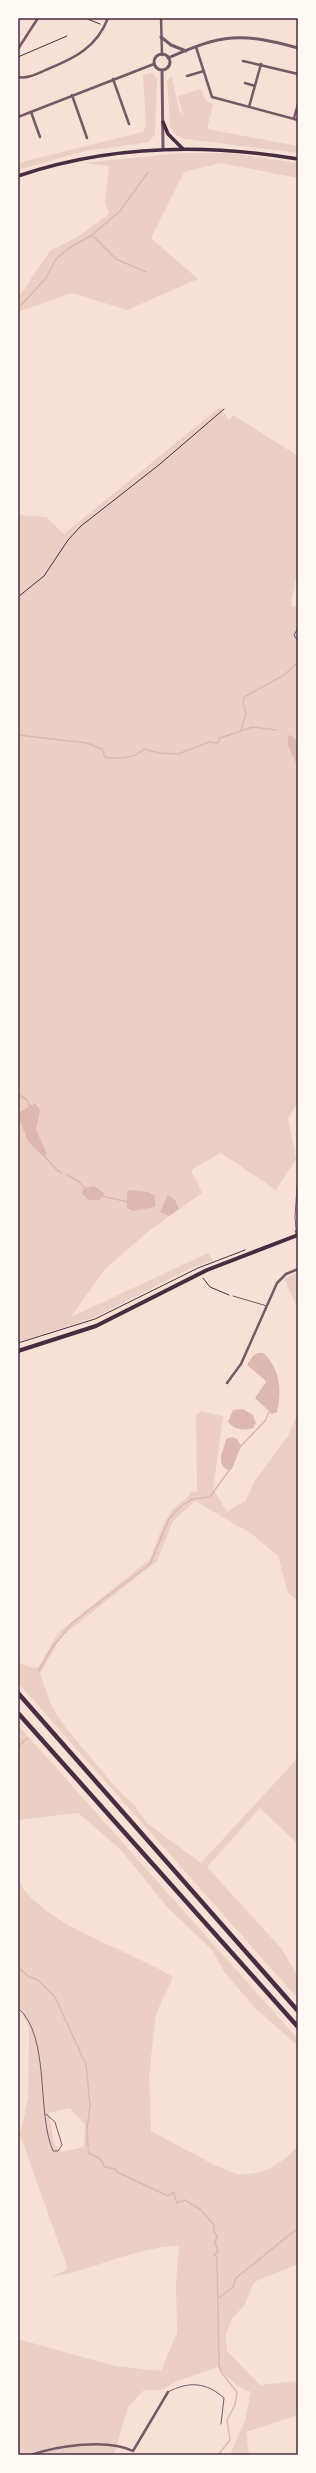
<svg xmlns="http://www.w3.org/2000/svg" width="316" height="2473" font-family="Commissioner,sans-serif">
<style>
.green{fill:#ebcfc5;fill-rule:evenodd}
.water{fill:#dcb8b0}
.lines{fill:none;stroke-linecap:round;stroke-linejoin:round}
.stream{stroke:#dcb8b0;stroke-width:1.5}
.path{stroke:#4a2c40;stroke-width:1}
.service{stroke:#755966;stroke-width:1}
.minor{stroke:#755966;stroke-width:2.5}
.tertiary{stroke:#755966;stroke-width:3}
.secondary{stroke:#4a2c40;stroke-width:3.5}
.primary{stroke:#4a2c40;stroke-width:4}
.motorway{stroke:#4a2c40;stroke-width:4.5}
.neatline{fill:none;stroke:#4a2c40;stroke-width:1.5}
</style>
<rect width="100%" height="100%" fill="#f7e1d7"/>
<!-- green -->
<path class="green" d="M153,73L157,79L155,134L149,142L85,151L18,170V163L143,132L146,125L143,75Z
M172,77L179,111L183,115L178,96L201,89L205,99L213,105L207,129L298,146V153L184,139L176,135L170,127L167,80Z
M181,153H229L298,163V178L221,163L184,172L151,238L198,279L127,310L72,293L18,312V298L50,251L79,236L109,214L105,202L109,166L83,163Z
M220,407L229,420L233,415L298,456V580H295L291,606L298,607V1103L288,1118L296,1159L276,1190L221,1153L191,1170L202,1193L149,1231L105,1269L71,1317L208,1253L213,1260L189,1269L93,1318L18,1342V515L46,517L64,534Z
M298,1272V1309L284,1279Z
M201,1411L223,1416L213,1489L227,1512L246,1500L254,1482L288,1436L298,1414V1601L288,1593L278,1556L252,1534L195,1501L173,1521L157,1561L61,1637L40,1674L52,1707L65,1727L116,1788L135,1806L147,1823L201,1863L295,1761L298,1749V1844L260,1808L207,1867L281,1948L298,1976V1999L18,1683V1662L33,1668L39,1666L58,1633L150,1559L163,1525L172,1510L189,1496L191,1491L197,1492L196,1415Z
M18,1725L298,2039V2046L255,2008L225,1973L212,1950L167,1907L121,1850L78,1813L18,1820Z
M18,1881C47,1928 127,1948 173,1977L156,2014L149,2076L151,2131C169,2140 223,2172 239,2174C262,2176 283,2163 298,2146V2264L254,2282L244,2306L232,2318L226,2335L227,2351L260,2385L298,2381V2415L246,2432L249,2455H230L245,2420L251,2392L239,2387L217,2367L178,2381L161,2390H144L128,2407L114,2455H18V2339L115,2366L161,2371L177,2333L176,2284L179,2246C135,2247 94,2270 51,2277L68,2269L20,2135L28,2099L29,2028L18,2005ZM70,2108L85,2125L84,2147L62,2152L54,2144L49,2113Z"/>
<!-- water -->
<path class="water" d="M291,735L298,743V767L288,746V736Z
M35,1103L40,1110L36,1130L47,1154L44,1157L28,1141L18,1116L20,1112Z
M94,1186L105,1194L99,1200H89L82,1194L83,1189Z
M130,1190L148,1192L155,1196V1207L133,1211L127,1208V1192Z
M168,1195L175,1200L179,1209L169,1216L160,1212Z
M258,1353H263C280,1367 282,1391 277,1412L272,1414L255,1398L266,1382L265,1380L247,1365L253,1356Z
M243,1409L253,1415L256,1423L253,1428C243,1431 235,1430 228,1422L233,1410Z
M232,1437L237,1439L241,1446L232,1469L228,1470C214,1463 225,1449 226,1439Z"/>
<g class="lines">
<!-- stream -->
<path class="stream" d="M92,235L116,259L146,272
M18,305L22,304L46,278L56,259L69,248L92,235L120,211L148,172
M241,730L246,713L243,704L244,697L284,675L298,662
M18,735L87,743L102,749L105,757C116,760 136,758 144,749L159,753L178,754L209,742L218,743L220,738L252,727L276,730
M18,1094L26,1099L30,1106
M44,1156L57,1170L62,1173
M66,1174L79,1182L86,1189
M102,1196L128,1202
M240,1447L265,1421L270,1410
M38,1672L52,1648L72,1623L150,1564L169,1519L179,1508L192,1499L210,1497L230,1469
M18,1747L27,1738
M18,1967L29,1977L38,1980L55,1997L86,2065L90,2106L87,2129L88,2147
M88,2150L89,2153L100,2159L105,2167L115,2169L117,2172L168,2196L173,2192L177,2203L185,2200L201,2210L214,2225V2232L217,2236L215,2243L218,2251L214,2255L217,2257L219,2364L221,2372L237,2392L235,2405L227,2420L230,2440L218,2455
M219,2298L233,2287L236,2278L298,2228"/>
<!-- path -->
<path class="path" d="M85,18L100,24
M18,57L67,36
M18,597L44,576L68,540L81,526L160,464L224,409
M203,1278L210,1287L229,1295
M18,1343L95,1319L198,1268L245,1250"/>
<!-- service -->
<path class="service" d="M298,628L294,635L298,642
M296,1229L295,1217L298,1174
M233,1296L267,1306
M18,2008C51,2036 36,2112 53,2151H58L62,2145L55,2122L46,2114
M168,2392C189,2381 206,2382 224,2398L221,2424"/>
<!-- minor -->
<path class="minor" d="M161,18L162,55
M196,47L212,97L298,120
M18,49L38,18
M243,61L298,74
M187,76L204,71
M18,77C29,79 38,73 48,69C75,58 97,47 108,18
M113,79L129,124
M245,83L255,86
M72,95L87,138
M249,107L261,64
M31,112L40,137
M18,117L154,64
M294,118L298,104
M296,1231L298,1238
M227,1383L241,1364L277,1283L286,1274L298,1269
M31,2455C57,2446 107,2438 133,2451L168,2392"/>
<!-- tertiary -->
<path class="tertiary" d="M161,37L171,45L186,51
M154 62a8 8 0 1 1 16 0a8 8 0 1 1-16 0Z
M168,58C222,34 241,32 298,48
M162,70L163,148"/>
<!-- secondary -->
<path class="secondary" d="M163,122L168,134L182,148
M18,176C110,145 203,143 298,159"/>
<!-- primary -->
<path class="primary" d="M18,1351L96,1326L207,1270L298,1235"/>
<!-- motorway -->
<path class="motorway" d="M18,1693L298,2011
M18,1713L298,2027"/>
</g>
<!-- border -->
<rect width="316" height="2473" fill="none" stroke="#fffaf5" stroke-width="38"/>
<rect x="19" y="19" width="278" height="2435" class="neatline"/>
</svg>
